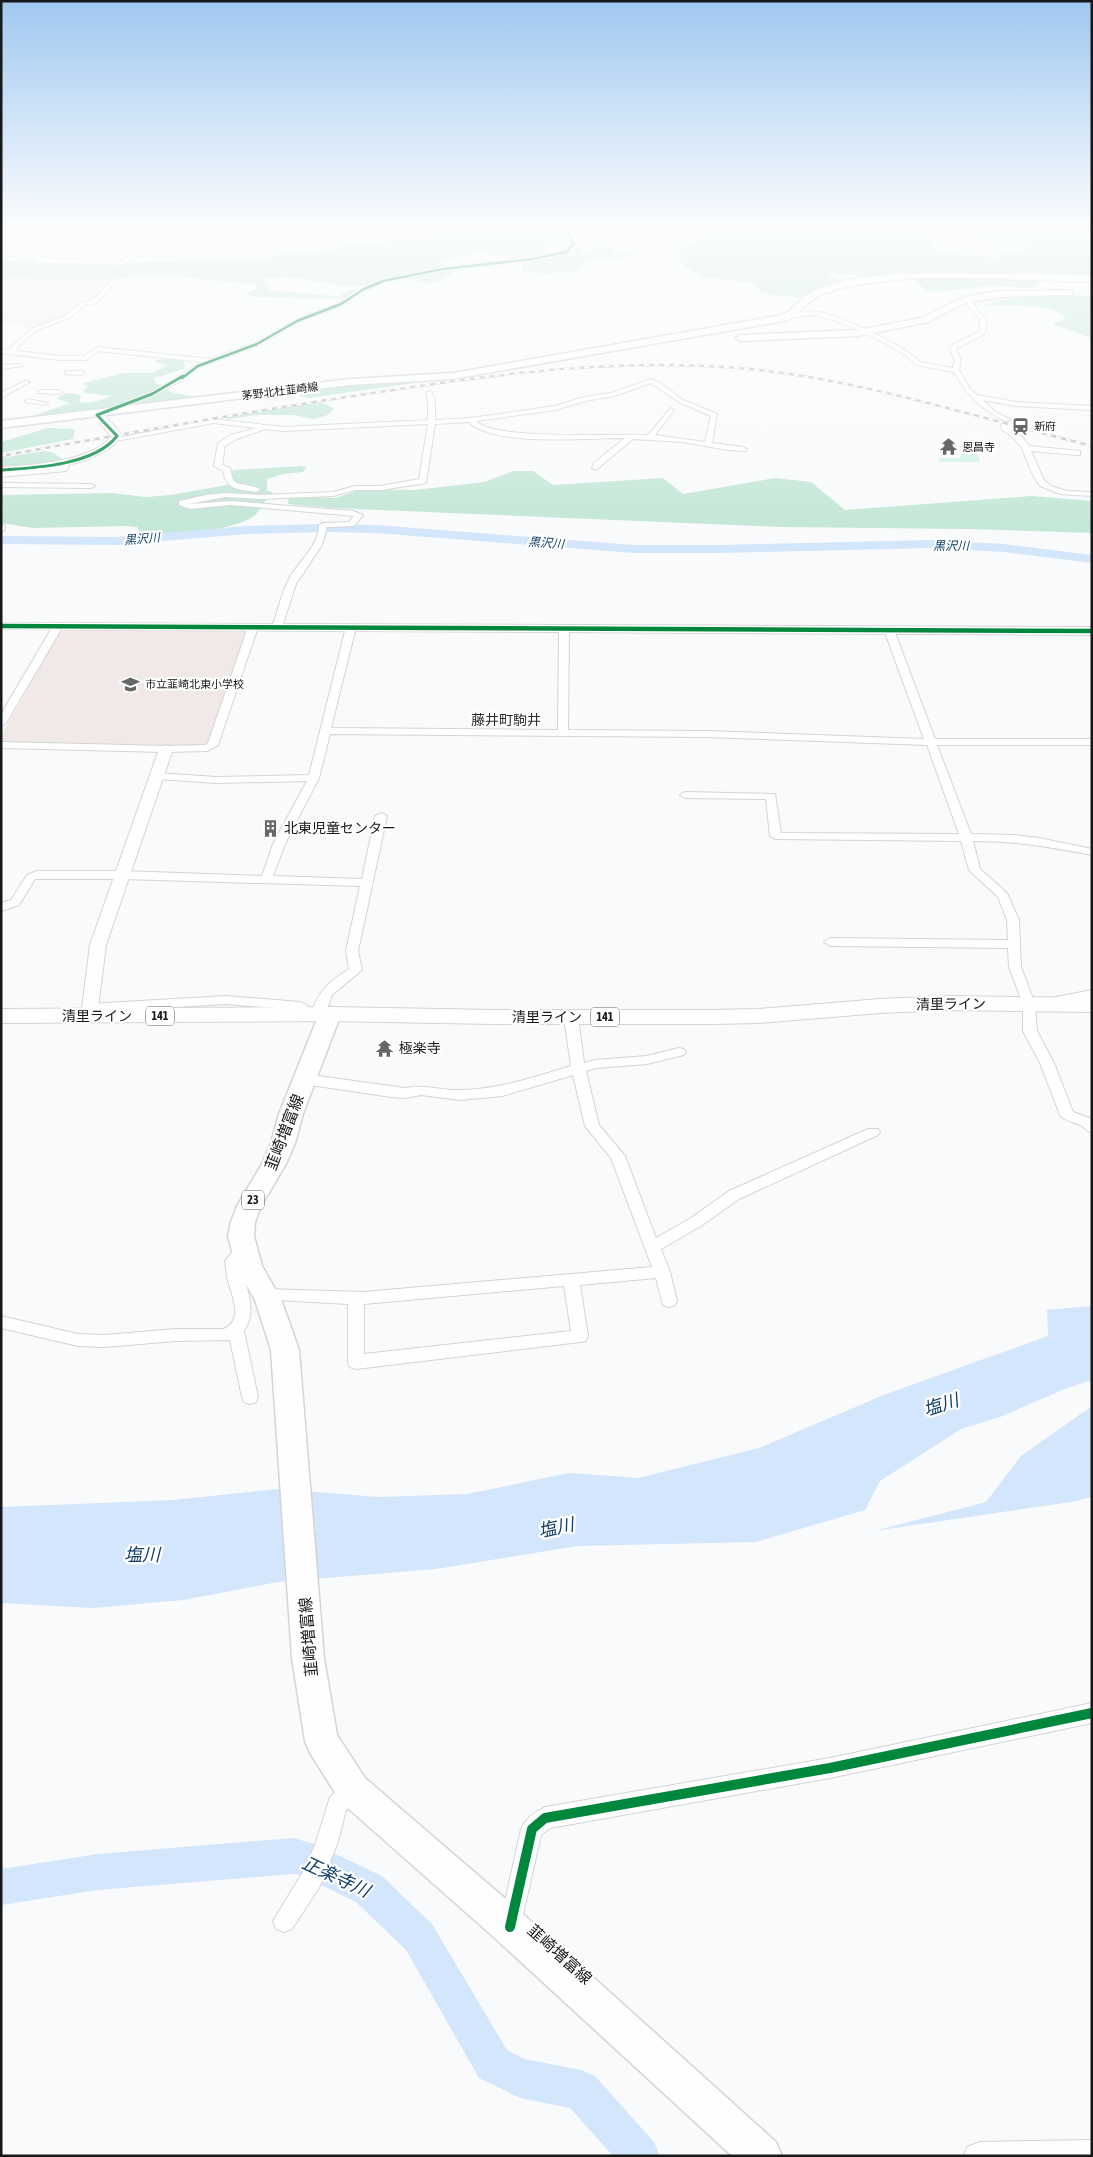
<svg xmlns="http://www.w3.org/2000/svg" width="1093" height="2157" font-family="'Asap Condensed','Noto Sans JP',sans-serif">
	<rect width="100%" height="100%" fill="#f9fafc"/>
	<path fill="#f7edf0" d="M18,277L46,280L111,281L92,301L82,303L65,317L36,329L1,323V280Z"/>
	<path fill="#f1e9e8" d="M71,629L249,630L211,742L206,746L7,743L2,740L1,736L60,632Z"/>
	<path fill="#d1f3e3" d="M963,445L977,449L980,462H939L940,458H959L964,450L959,447Z"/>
	<path fill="#c4e7d7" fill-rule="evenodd" d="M519,226H670C636,232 598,224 567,238L569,246L544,247L545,252C557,253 567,255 577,247L582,248L579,254L595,253L596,246H608L612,249V253H634C623,260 611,257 599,258C593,258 588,261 583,263L584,269L574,273L559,271L549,274L522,271V266C500,249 464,250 440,263L457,269C449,279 431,286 418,282C410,280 405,277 396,277C384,277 372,285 359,286C331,288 289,271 263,280L270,285L269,290L332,296H340L350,289L358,291L343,299L254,297L247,294L252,290H257L256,285L187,277H130L89,281L46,280L18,277L1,280V258L121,263L213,259L249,260L297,252L334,250L350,245L423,238L439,233Z
		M719,226H1090L1092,277L878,278L835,273H830L829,275L842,282L806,297L778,296L762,292L750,282L701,277L679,262L681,256L677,250C690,240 708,240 720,230ZM962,238L1028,244H1029L1024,251L1004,252L998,257L938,253L935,252L932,239Z
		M941,277L1036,279L1040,280L1033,288L991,286L933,292L926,290L913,279Z
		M1069,295L1092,296V338L1054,325L1055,323L1066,319C1054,300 1005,308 984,305L1008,299Z
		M165,359L182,360L185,364L184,369L154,378L156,384L165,385L170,392L195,397L193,399L142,405L123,403L99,412L38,418L33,416L70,403L57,399C62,392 73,392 81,396L79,402C91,404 100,400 112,396L84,393V391L88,386L81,384L123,373H153L168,365L155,362L156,360Z
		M411,381L415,383L309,398L303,397L297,393L300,391L360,383Z
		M318,402L326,404L334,409L328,415L314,419L293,415H256L228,419L225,416Z
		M48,428L75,429L73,439L1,453V442Z
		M43,451L52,452L64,460L1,476V458Z
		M300,466L307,467L303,472L284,474L267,479V491L273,492C264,500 261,512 251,518C227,532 178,533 151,536H142L137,527L126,526L33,528L1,523V495L112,493L146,497L170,495L232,484L235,482L229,476L233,470Z
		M513,471H533L553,485L663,478L683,494L775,478L811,482L845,510L1032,496L1092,501V533L969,529L782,527L331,508L288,504L289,497L336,498L362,489L415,490L484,482Z"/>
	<path fill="#d4e6fb" d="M1092,1306V1380L1067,1388L1000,1417L961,1429L880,1481L865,1510L756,1542L578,1546L436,1569L278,1582L183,1600L93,1608L1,1603V1507L173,1500L278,1489L379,1497L467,1494L569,1473L638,1478L759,1448L886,1394L1048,1336L1047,1310Z
		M1092,1406V1497L1071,1502L874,1531L986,1502L1021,1456Z"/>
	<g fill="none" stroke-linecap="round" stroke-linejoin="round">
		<path fill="#d4e6fb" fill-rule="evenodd" d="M325,524L376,525L634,545H719L932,540L1004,544L1092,555V563L1004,552L932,548L719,553H634L376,533L325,532L246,534L118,545L1,544V536L118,537L246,526Z
			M294,1838L317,1845L382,1876L432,1924L507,2050L524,2059L581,2070L595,2076L654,2142L660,2156H613L570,2108L520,2098L479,2078L406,1950L356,1902L301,1875L294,1874L98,1890L1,1905V1869L98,1854Z"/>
		<path stroke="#d7d8da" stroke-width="5.5" stroke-dasharray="5.5 3" stroke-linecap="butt" d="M572,230L603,226"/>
		<defs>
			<path id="minor" d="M41,226H70L39,230L41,244L91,241L86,226H91L100,252L162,253L201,250L204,252L175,256H139L121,265L36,262L33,260L35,254L16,261L1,260V256L15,257L36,248L1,251V247L36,245L34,230L1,233V229ZM92,244L96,255L131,256L120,261L39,258L41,248Z
				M572,228L575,230L571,233L577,244L566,253L532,261L443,271L385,282L366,290L343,305L299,322L259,345L200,367L179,382L154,395L101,415L98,413L99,412L150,393L202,362L99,351L86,360H59L1,353V349L10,350L15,343L33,328L65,316L81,303L92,301L114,278L116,281L96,303L85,305L69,318L37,330L19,345L16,351L59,356H84L98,347L210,359L255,343L295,320L339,303L362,288L381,280L443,267L532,257L563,251L571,244L565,232Z
				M972,297L977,298L973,302L974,305C981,318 992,316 984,334L956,349L961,360L959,370L970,389L977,395L1016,402L1092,406V410L1016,406L983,400L995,412L1011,420L1005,421C982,410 966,394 954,372L916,365C903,348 841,321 819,316C810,313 797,318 788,319L785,317C792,313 811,310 819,312C839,315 909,348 920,362L953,368L955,360L950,349L954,344L979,332C984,316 974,317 968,305L967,302Z
				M1,365L20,364L23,366L1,369Z
				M67,371H82L85,373L82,375L65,374V372Z
				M651,379L662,384L683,400L717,414L712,443L743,447L747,449L746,451L728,450L683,442L633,439L596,470L592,468L594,463L625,438C590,438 493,447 469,422L435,424L426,483L381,490H355L333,496L260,499L225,497L189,504L231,501L353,511L363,515L354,526L327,527L322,545L296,584L282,627L277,630L272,627C278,611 281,594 289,579C299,560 318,548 319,525L323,523L349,522L354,516L231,505L190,509L179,505V501L206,495L225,493L260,495L333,492L355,486H381L419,479L428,424L283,431L265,429L237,439L225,446L222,465L230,468L233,480L237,483L259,488L260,490L256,492C239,489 227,491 223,471L214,466L218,443L231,435L257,428L214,423L116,441L112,439L214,419L283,427L428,420V401L426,393L429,391L432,393L435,401V420L471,418L555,406L584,397L611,393ZM651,383L679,402L711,416L705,442L655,435L674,410L671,408L648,435C616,433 495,441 476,421L556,410L585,401L614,396Z
				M25,381L30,382L1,398V393Z
				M41,390H59L62,392L59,394L39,393L38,392Z
				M28,399L48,403L45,405L26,402L25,401Z
				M1001,423H1007L1023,438L1029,446L1080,451V455H1077L1031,451L1044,480L1051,486L1067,491L1092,492V496L1060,494L1040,486C1024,466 1029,444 1002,430Z
				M59,461H65L69,466L66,471L1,477V473L61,467Z
				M1,483L91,484L95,486L91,488L1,487Z
				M1,524L5,526V530L1,532Z
				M58,623L63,626L6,723L1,726V714L53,626Z
				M253,624L258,627L218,745L207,751L166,752L1,748V742L166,746L205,745L208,743L248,627Z
				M351,624L356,627L331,728L558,730L559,628L564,625L569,628L568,730L707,731L924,739L884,630L889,627L894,630L935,739H1092V745H937L971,834L1013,835L1039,838L1092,849V855C1050,847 1016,841 973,841L980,869L1007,893L1019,920L1021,967L1035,1004L1037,1031L1054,1063L1073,1112L1092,1119V1133C1086,1131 1086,1129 1082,1126C1075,1122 1065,1122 1060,1115L1040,1063L1023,1031V1004L1009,967L1008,948L830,946L824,942L830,938L1008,940L1007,920L998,897L969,870L961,841L776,839L770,836L766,799L685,798L680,795L685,792L775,794L781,833L959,834L927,745L707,737L330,734L319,778L285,844L273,876L362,879L375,816L381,813L387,816L358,951L362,970L332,995L325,1015L318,1019L311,1015C317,992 330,981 349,969L346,951L360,886L123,879H35L19,905L1,911V903L11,900L27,875L37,871H123L262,876L273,844L307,781L216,783L157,779L152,776L157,773L216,777L309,775L346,627Z
				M1092,990V998L1056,1005L1050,1001L1051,998Z
				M226,996L301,1002L308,1006L301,1010L226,1004L89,1012L82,1008L89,1004Z
				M571,1013L578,1017L584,1063L595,1060L647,1056L679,1048L684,1049L686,1052L684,1055L647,1064L596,1068L586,1071L599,1125L625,1156L656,1238L691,1218L729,1191L868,1129H878L880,1132L878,1135L739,1199L701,1226L661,1249L670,1272L677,1301L675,1305L669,1307L663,1305L656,1278L580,1285L588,1336L586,1341L580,1342L356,1369L350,1367L348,1362V1304L259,1299L257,1295L259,1291L265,1289L363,1292L652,1267L611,1158L585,1126L573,1075L502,1096L461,1100L421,1095L405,1098L391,1097L304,1084L299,1082L297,1079L299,1076L304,1074L405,1088C427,1084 441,1091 462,1090C500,1089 535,1077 571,1066L564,1017ZM564,1286L571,1331L364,1354V1304Z
				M243,1243L248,1245L251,1249L241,1262C244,1286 259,1309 244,1331L258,1397L256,1402L250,1404L244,1402L242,1397L230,1340L175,1341L105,1347L78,1346L1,1328V1316L78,1334L105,1335L175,1329H224C245,1318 231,1295 227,1277C226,1272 226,1266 225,1261L238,1245Z
				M1092,1703V1723L830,1778L550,1828L541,1835L519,1932L511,1935L503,1932L500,1924L521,1829C526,1818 534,1812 545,1807L830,1758Z
				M353,1780L360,1783L363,1790L360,1797L346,1810L338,1842L320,1886L292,1929L284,1932L276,1929L273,1921L304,1870L316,1842L330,1797L346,1783Z
				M1092,2140V2156H964L967,2147L980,2142Z"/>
			<path id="tertiary" d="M117,433L122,436C99,467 37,471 1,473V467C32,465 68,463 96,449C104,445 110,436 117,433Z
				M1,623L1092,627V635L1,629Z
				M166,745L173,749L106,945L97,1016L95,1020L89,1021L83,1020L81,1016L90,945L159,749Z"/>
			<path id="primary" d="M929,273L1092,275V281C1008,282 921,269 838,289C829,291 818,295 811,301C801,308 797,318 784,321L453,379L350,385L1,428V421L350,379L453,373L782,315C794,310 800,298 812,292C847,275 891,274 929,273Z
				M1069,290L1072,291V295L1003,297L974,301L965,303L928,322L858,336L741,341L736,338L741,335L858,330L922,318L959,299L974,295L1003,291Z
				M330,1007L338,1009L341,1014L303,1114L295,1143L286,1164L261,1206L255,1222L254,1236L262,1266L281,1299L299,1350L324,1658L337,1735L365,1778L523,1914L776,2142L782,2156H732L497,1940L341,1802L310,1753L305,1741L292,1658L271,1350L255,1300L236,1267L228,1236L231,1222L237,1206L262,1164L271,1143L279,1114L319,1014L322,1009Z"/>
			<path id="trunk" d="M949,996L1092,998V1012L949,1010L880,1013L759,1023L713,1024H494L330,1021L1,1023V1009L330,1007L494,1010H713L759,1009L880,999Z"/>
		</defs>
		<use href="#minor" stroke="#d3d4d5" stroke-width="2"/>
		<use href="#tertiary" stroke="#d3d4d5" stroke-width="2"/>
		<use href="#primary" stroke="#d3d4d5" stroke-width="3"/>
		<use href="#trunk" stroke="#d3d4d5" stroke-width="2"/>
		<use href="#minor" fill="#fefeff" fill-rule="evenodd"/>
		<use href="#tertiary" fill="#fefeff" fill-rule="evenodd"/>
		<use href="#primary" fill="#fefeff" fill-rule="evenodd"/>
		<use href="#trunk" fill="#fefeff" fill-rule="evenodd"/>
		<defs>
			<path id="rail" d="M1,456C127,433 253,411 379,392C502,373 626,357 750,369C867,381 979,418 1092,446"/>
		</defs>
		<use href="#rail" stroke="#c1c1c2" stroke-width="2.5"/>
		<use href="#rail" stroke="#fff" stroke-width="2" stroke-dasharray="5" stroke-linecap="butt"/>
		<defs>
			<path id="tertiary-bridge" d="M103,420L117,436"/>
		</defs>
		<use href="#tertiary-bridge" stroke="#d3d4d5" stroke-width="11" stroke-linecap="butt"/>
		<use href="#tertiary-bridge" stroke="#fefeff" stroke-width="9"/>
		<defs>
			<path id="cycleway-far3" d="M182,378L198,366L257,344L297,321L341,304L364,289L383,281L443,269L532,259L566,252L574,244L568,233L569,231L603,226"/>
			<path id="cycleway-far2" d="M1,470C35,468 95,465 117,436L97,415L152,394L183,376"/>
			<path id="cycleway-far1" d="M1,626L1092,631"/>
			<path id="cycleway" d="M510,1927L532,1829L545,1818L830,1768L1092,1713"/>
		</defs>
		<use href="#cycleway-far3" stroke="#fff" stroke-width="4"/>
		<use href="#cycleway-far2" stroke="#fff" stroke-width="5"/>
		<use href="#cycleway-far1" stroke="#fff" stroke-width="7"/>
		<use href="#cycleway" stroke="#fff" stroke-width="13"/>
		<use href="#cycleway-far3" stroke="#00873e" stroke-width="2.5"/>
		<use href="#cycleway-far2" stroke="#00873e" stroke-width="3"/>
		<use href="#cycleway-far1" stroke="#00873e" stroke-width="4.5"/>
		<use href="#cycleway" stroke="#00873e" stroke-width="10"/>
	</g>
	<linearGradient id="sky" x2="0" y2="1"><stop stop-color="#a0c8f0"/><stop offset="0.43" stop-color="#fcfdfe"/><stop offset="1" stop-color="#fcfdfe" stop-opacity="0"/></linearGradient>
	<rect width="1093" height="528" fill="url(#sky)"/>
	<defs>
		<symbol id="station-bare" viewBox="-9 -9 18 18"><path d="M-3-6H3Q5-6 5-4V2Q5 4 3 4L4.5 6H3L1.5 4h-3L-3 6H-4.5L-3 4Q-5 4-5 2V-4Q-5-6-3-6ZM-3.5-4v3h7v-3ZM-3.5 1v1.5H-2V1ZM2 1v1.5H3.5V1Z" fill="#666768" stroke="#fff" stroke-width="2.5" paint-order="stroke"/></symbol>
		<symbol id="temple-bare" viewBox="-9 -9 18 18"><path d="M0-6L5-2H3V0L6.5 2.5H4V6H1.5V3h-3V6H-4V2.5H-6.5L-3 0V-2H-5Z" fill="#666768" stroke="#fff" stroke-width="2.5" paint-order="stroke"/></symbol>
		<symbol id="school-bare" viewBox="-9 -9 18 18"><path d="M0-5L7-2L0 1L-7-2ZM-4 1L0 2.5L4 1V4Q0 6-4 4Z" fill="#666768" stroke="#fff" stroke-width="2.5" paint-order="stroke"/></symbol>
		<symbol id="building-bare" viewBox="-9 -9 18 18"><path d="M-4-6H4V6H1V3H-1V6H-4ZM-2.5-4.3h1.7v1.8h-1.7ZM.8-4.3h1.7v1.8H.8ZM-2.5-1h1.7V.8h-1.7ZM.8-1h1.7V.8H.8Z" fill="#666768" stroke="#fff" stroke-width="2.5" paint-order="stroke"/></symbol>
	</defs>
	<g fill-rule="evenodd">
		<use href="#station-bare" x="1008" y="414" width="25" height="25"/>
		<use href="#temple-bare" x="936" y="434" width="25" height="25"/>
		<use href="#school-bare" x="118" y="672" width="25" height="25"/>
		<use href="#building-bare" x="258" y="816" width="25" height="25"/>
		<use href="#temple-bare" x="372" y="1036" width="25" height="25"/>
	</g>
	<g text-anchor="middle" stroke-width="4.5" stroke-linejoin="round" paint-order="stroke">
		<g font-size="11" fill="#171819" stroke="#fff">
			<text transform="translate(280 391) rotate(-7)" y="4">茅野北杜韮崎線</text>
		</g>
		<g font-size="11" fill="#171819" stroke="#fff" text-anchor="start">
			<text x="1034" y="430">新府</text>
			<text x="962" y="451">恩昌寺</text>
			<text x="145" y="688">市立韮崎北東小学校</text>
		</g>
		<g font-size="12" font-style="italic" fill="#12416b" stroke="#fff">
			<text transform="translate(142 539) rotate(-5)" y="4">黒沢川</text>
			<text transform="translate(546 543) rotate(4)" y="4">黒沢川</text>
			<text x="951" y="550">黒沢川</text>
		</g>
		<g fill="#fff" stroke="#5d5d5e" stroke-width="1">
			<rect x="146" y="1006.5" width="28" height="19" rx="4"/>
			<rect x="591" y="1007.5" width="28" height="19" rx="4"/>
			<rect x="242" y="1190.5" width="22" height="19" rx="4"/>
		</g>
		<g font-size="12" font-weight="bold" fill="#171819">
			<text x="160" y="1020">141</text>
			<text x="605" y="1021">141</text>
			<text x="253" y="1204">23</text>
		</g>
		<g font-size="14" fill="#2b2c2e" stroke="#fff">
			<text x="506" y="725">藤井町駒井</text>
		</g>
		<g font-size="14" fill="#171819" stroke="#fff" text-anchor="start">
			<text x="284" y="833">北東児童センター</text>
			<text x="399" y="1053">極楽寺</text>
		</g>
		<g font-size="14" fill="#171819" stroke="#fff">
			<text transform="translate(951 1004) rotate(-1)" y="5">清里ライン</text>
			<text x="97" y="1021">清里ライン</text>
			<text x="547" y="1022">清里ライン</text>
		</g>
		<g font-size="16" fill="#171819" stroke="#fff">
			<text transform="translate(284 1132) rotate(-69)" y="6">韮崎増富線</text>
			<text transform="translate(308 1637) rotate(-95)" y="6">韮崎増富線</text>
			<text transform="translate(560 1954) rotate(42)" y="6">韮崎増富線</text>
		</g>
		<g font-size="18" font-style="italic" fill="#12416b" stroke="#fff">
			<text transform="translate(941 1405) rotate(-18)" y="6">塩川</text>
			<text transform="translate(556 1528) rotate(-12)" y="6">塩川</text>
			<text x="142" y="1561">塩川</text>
			<text transform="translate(336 1877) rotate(25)" y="6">正楽寺川</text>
		</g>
	</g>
	<rect width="1093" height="2157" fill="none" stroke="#171819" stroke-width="5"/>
</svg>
